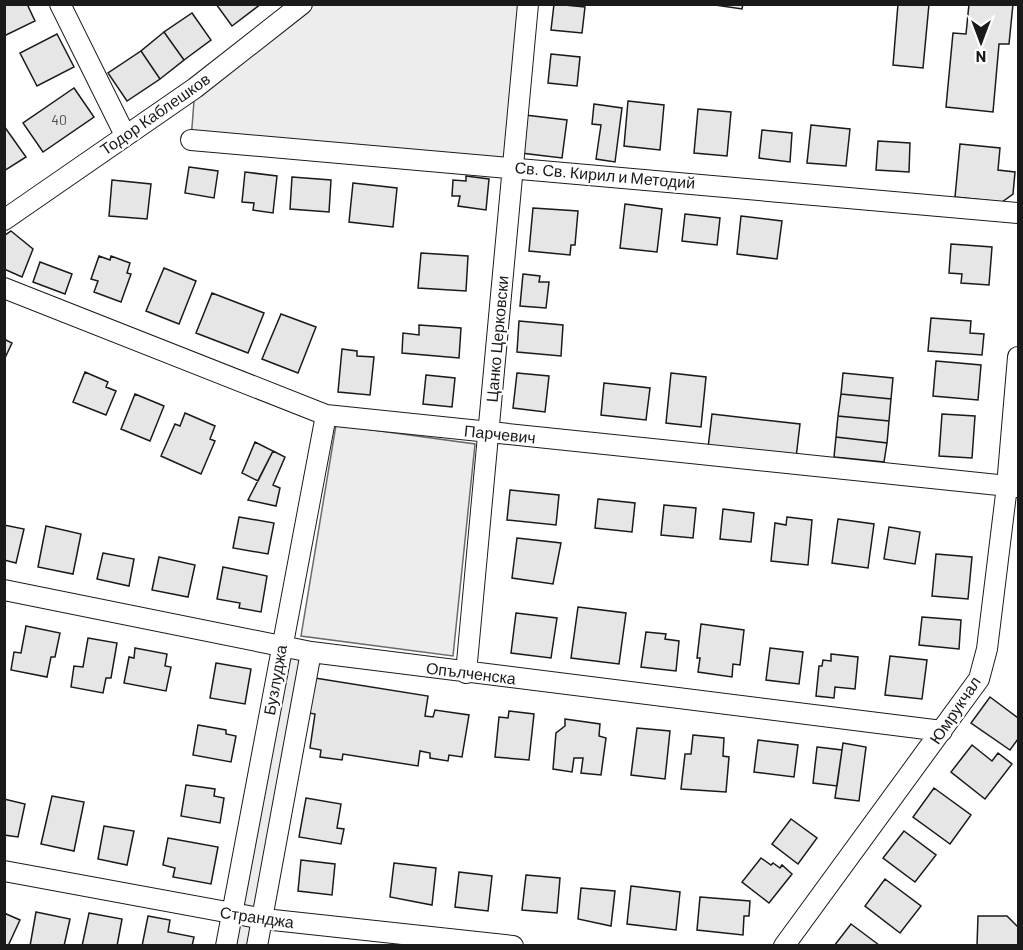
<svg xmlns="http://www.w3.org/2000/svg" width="1023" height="950" font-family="Barlow,sans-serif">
	<rect width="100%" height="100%" fill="#fff"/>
	<path fill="#ededed" stroke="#6a6a6a" stroke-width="1.5" d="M302,5H528L513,167L191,140L195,88Z
		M336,425L475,444L453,656L301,636Z
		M281,645L311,652L257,945L226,946Z"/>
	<path fill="#e6e6e6" stroke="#1a1a1a" stroke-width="1.5" d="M4,4H27L35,21L4,36Z
		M216,4H261L232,26Z
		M554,4L585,7L582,33L551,30Z
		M708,4H743L742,9Z
		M898,4H929L923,68L893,65Z
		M969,4H1013L1009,44H999L993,112L946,107L953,33L966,34Z
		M192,13L211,40L184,60L164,32Z
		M164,32L184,60L160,79L141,51Z
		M57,34L74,67L37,86L20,53Z
		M141,51L160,79L127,101L108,73Z
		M551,54L580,57L577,86L548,83Z
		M74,88L94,117L43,152L23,123Z
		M628,101L664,105L660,150L624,146Z
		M594,104L622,108L615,162L596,159L601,125L592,124Z
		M698,109L731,112L727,156L694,153Z
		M525,115L567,120L562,158L521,153Z
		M811,125L850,129L846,166L807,163Z
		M4,126L26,157L4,171Z
		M762,130L792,133L790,162L759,158Z
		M878,141L910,143L909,172L876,170Z
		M960,144L1000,148L998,170L1015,172L1013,194L1002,202L955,197Z
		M189,167L218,171L214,198L185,193Z
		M245,172L277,176L273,213L253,210L254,203L242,202Z
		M466,176L489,179L486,210L458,206L460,196H452L453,180L466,181Z
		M292,177L331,180L329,212L290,209Z
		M112,180L151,184L147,219L109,216Z
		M353,183L397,188L393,227L349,222Z
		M625,204L662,209L657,252L620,248Z
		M533,208L578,211L575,245H571L570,255L529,251Z
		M685,214L720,218L717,245L682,241Z
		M741,216L782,221L777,259L737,254Z
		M11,231L33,249L22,277L4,269V236Z
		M951,244L992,247L989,285L961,283L962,274L949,273Z
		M421,253L468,256L466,291L418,288Z
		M99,256L110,260L111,256L130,263L127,273L131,274L121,302L94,292L98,281L91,279Z
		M40,262L72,274L65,294L33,282Z
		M164,268L196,281L179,324L146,311Z
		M523,274L540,276L539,282H549L546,308L520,306Z
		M212,293L264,313L248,353L196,333Z
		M281,314L316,327L298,373L262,359Z
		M931,318L971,321L970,333L984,334L982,355L928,351Z
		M519,321L563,325L561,356L517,352Z
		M419,325L461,328L459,358L402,353L403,333L419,335Z
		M4,339L12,343L4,360Z
		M342,349L357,351V356L374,357L370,395L338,392Z
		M936,361L981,365L978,400L933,396Z
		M85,372L108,382L106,387L116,391L106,415L73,402Z
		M517,373L549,376L545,412L513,408Z
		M671,373L706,377L701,427L666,423Z
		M843,373L893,378L891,399L841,394Z
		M426,375L455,378L452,407L423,404Z
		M604,383L650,388L646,420L601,415Z
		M135,394L164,406L150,441L121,429Z
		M841,394L891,399L889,421L838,416Z
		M185,413L215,426L210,439L215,441L201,474L161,456L175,424L180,426Z
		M712,414L800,424L796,458L708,448Z
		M942,414L975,416L972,458L939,456Z
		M838,416L889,421L887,443L836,437Z
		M836,437L887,443L884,462L834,457Z
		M255,442L273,451L258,481L242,473Z
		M273,451L285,457L273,485L280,488L276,506L248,500Z
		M510,490L559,495L556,525L507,520Z
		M598,499L635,503L632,532L595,528Z
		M664,505L696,508L693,538L661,535Z
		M723,509L754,513L751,542L720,539Z
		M239,517L274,523L268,554L233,548Z
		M787,517L812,520L808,565L771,561L775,523L786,525Z
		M838,519L874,524L868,568L832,563Z
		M4,525L24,529L16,563L4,560Z
		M46,526L81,534L73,574L38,567Z
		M889,527L920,532L915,564L884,559Z
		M517,538L561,543L553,584L512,578Z
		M103,553L134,559L129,586L97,579Z
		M936,554L972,557L968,599L932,596Z
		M159,557L195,565L188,597L152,590Z
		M223,567L267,576L261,612L239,608L240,603L217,599Z
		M578,607L626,613L619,664L571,658Z
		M516,613L557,618L551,658L511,653Z
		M922,617L961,620L959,649L919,645Z
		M701,624L744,630L740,665L733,664L732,677L698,672L700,658H697Z
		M26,626L60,633L55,657H51L47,677L11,670L14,652L21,653Z
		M646,632L666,634L665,639L679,641L676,671L641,667Z
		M88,638L117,643L111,678H106L103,693L71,687L74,666L83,667Z
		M135,648L167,654L165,666L171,667L166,691L124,683L129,657L134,658Z
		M770,648L803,652L799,684L766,680Z
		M831,654L858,657L855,689L835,687L834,698L816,696L819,666H822L823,660L831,661Z
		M890,656L927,660L922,699L885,695Z
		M216,663L251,669L245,704L210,698Z
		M315,678L428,696L425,716L433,717L435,710L469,715L462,757L449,755L448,761L430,758V753L420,751L418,766L343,754L342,760L320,757L321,750L310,748L315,714L309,713Z
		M990,697L1018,718V739L1010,750L971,723Z
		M509,711L534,714L529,760L495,757L499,717L508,718Z
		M565,719L600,724L599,736L606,738L601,775L581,773L583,758H574L572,772L553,769L556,733L565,726Z
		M198,725L226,730V734L236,736L231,762L193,755Z
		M637,728L670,731L665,779L631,775Z
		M693,735L724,738L723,756L729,757L726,792L681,789L685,754H691Z
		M758,740L798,745L794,777L754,772Z
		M843,743L866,747L859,801L835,798Z
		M972,745L992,761L998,753L1012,764L985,799L951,772Z
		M817,747L842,750L837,786L813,783Z
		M186,785L215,789L214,796L224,798L220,823L181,816Z
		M934,788L971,815L950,844L913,817Z
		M52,796L84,802L74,851L41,844Z
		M306,798L341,804L337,828L344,829L341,844L299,837Z
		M4,799L25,804L18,837L4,835Z
		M791,819L817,838L798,864L772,844Z
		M104,826L134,831L127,865L98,859Z
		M904,831L936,855L915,882L883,858Z
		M168,838L218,847L211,884L173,877L175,868L163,865Z
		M761,858L771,865L773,863L780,868L782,865L792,874L769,903L742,882Z
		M301,860L335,864L332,895L298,891Z
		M394,863L436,868L432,905L390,897Z
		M459,872L492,876L488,911L455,907Z
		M526,875L560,878L557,913L522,910Z
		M885,879L921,906L900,933L865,906Z
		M631,886L680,892L676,930L627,924Z
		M581,888L615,891L611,926L578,919Z
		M700,897L750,901L749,916H744L743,935L697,930Z
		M36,912L70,919L64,946H30Z
		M4,913L20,920L8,946H4Z
		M89,913L122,919L117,946H82Z
		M148,916L170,920L168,932L194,937L192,946H142Z
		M978,916H1007L1018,927V946H977Z
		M851,924L879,945L878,946H834Z"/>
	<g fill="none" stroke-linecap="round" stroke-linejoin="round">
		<defs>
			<path id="minor" d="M60,4L125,135
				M191,140L1018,213
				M4,220L195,88L302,4
				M4,288L326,415L1018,487
				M4,590L311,652L942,731
				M466,673L528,4
				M4,871L264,919L513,946
				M226,946L326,415
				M257,946L311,652
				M784,946L979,679L987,649L1007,486L1018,357"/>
		</defs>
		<use href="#minor" stroke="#1a1a1a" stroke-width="22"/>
		<use href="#minor" stroke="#fff" stroke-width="20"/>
	</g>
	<g text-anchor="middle" stroke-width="4.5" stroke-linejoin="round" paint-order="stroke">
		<g font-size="14" fill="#4d4d4d">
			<text x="59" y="125">40</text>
		</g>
		<g font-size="16" fill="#1a1a1a" stroke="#fff">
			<text transform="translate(155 114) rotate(-35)" y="6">Тодор Каблешков</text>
			<text transform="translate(605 175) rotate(5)" y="6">Св. Св. Кирил и Методий</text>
			<text transform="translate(497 339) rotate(-85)" y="6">Цанко Церковски</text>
			<text transform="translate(500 434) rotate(6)" y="6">Парчевич</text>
			<text transform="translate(471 673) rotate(7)" y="6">Опълченска</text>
			<text transform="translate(275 680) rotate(-80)" y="6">Бузлуджа</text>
			<text transform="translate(955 710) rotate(-56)" y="6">Юмрукчал</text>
			<text transform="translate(257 917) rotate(8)" y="6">Странджа</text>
		</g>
	</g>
	<rect width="1023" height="950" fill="none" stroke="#1a1a1a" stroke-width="12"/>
	<g transform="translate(981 42) rotate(180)" stroke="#ffffff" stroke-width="4.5" paint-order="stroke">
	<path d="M0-4.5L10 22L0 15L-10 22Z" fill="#1a1a1a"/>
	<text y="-9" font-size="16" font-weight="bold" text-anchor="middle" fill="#1a1a1a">N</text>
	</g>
</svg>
